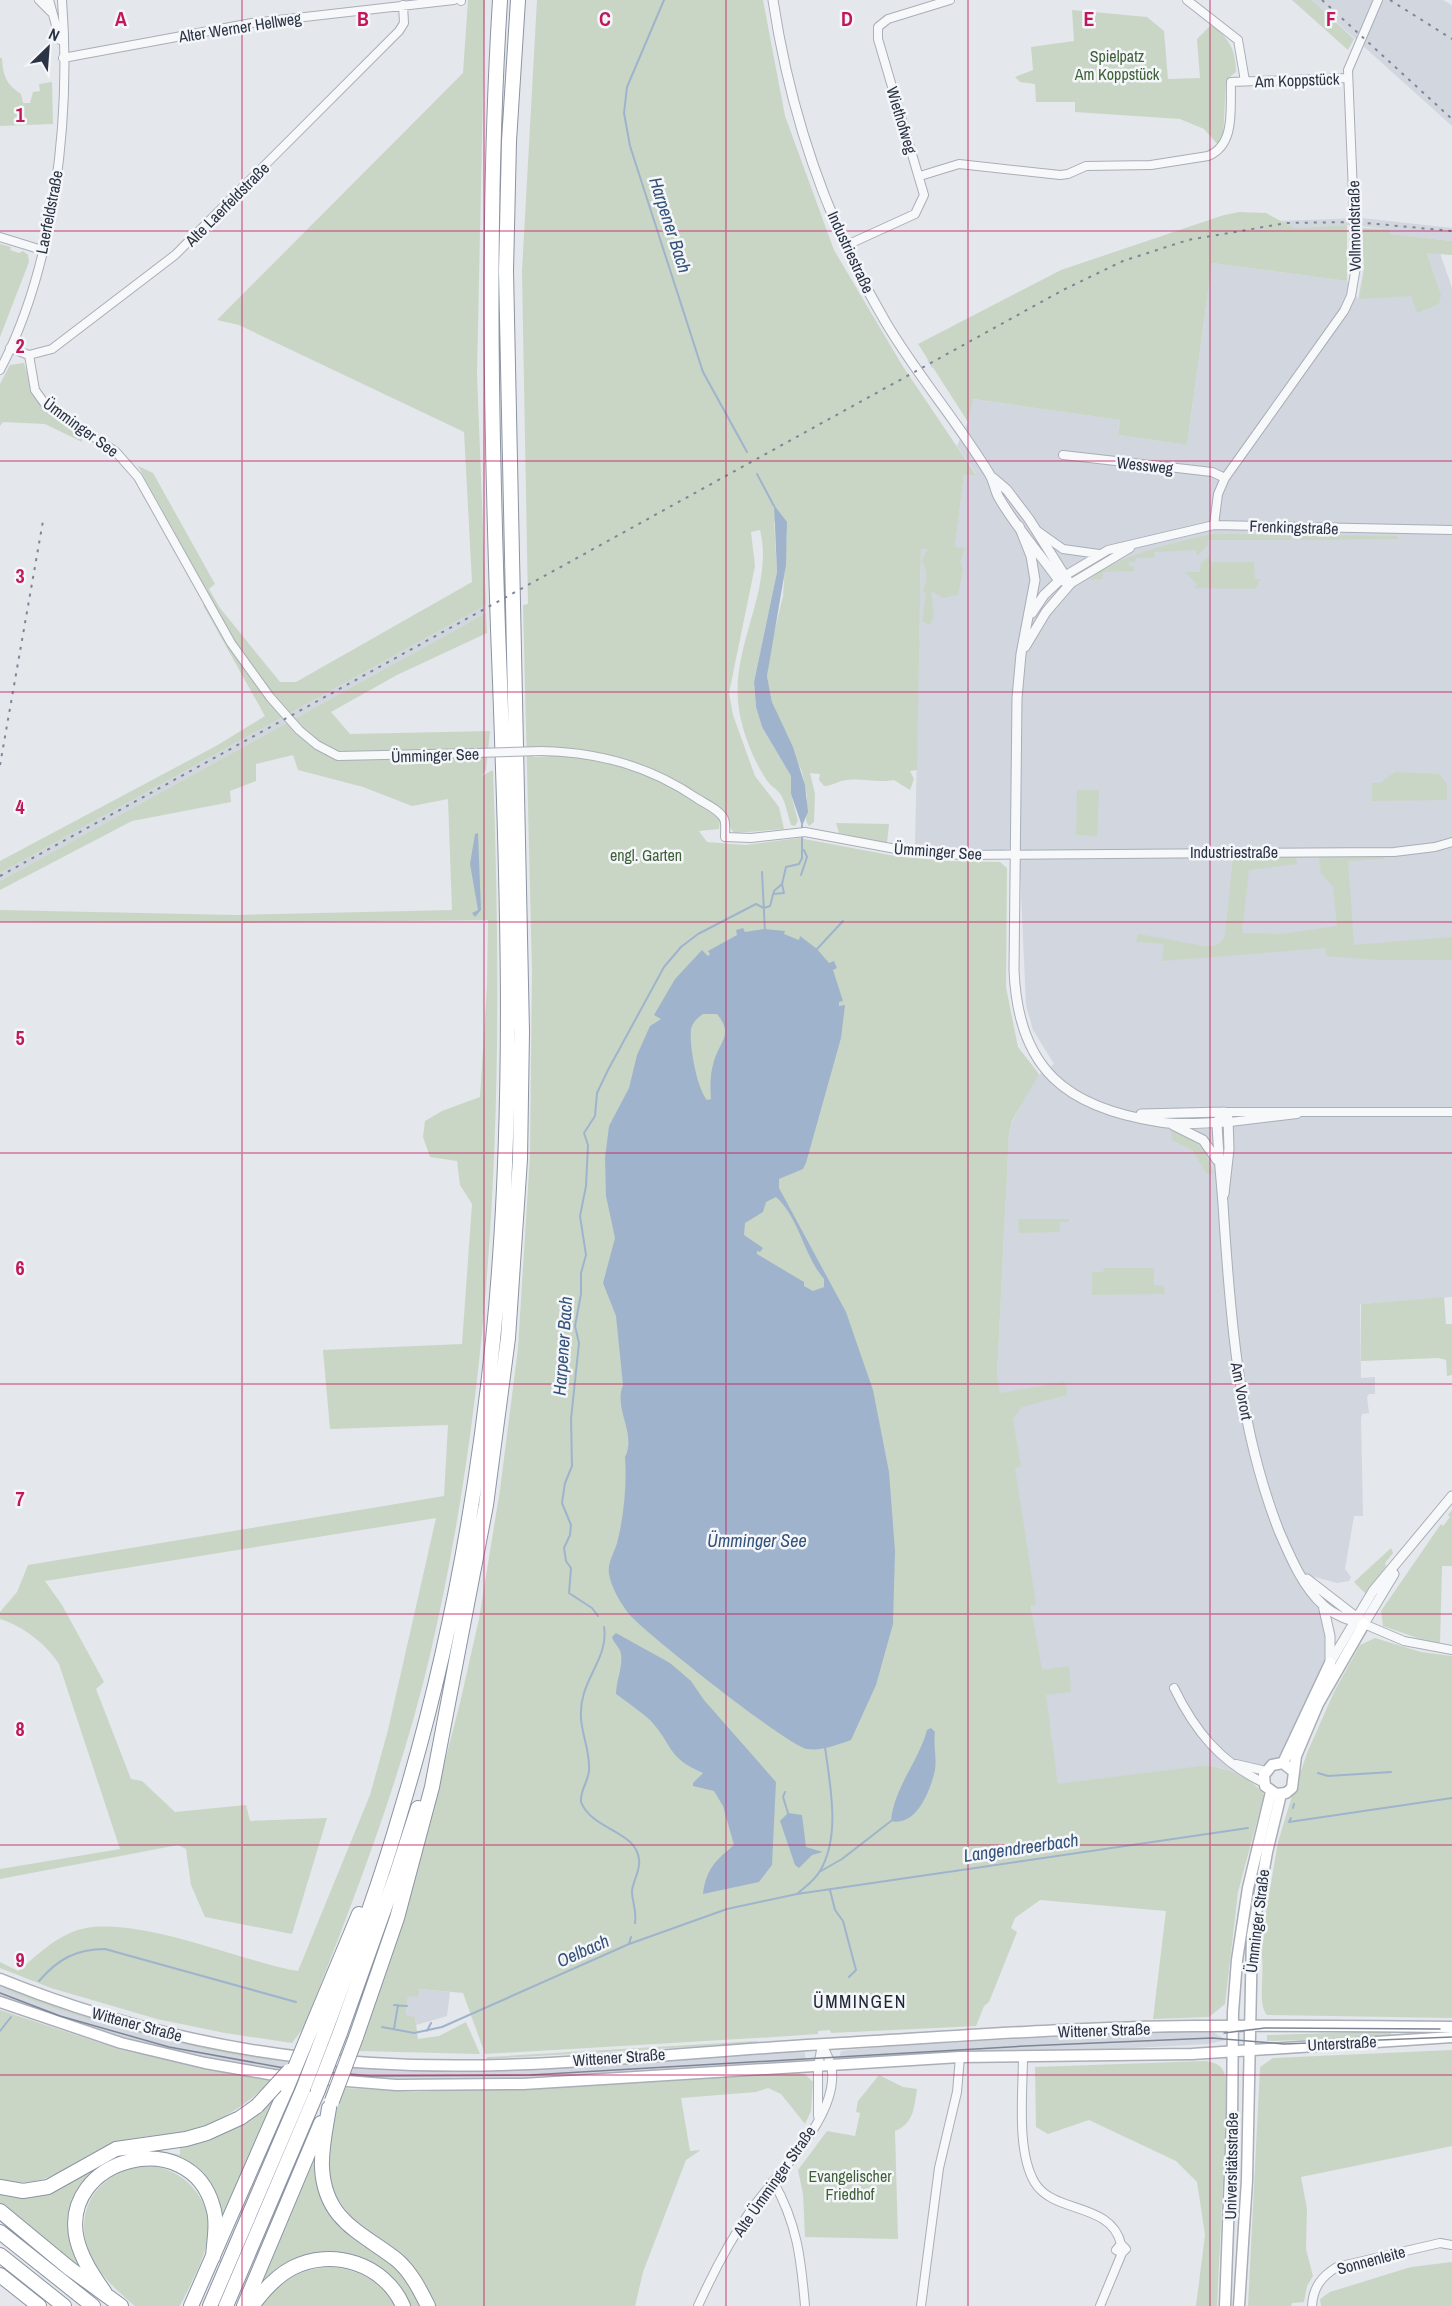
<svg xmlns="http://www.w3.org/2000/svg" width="1452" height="2306" font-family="'Archivo Narrow',sans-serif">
	<rect width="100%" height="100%" fill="#e4e7ec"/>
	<path fill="#d2d6de" d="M1312,0H1443L1452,5V126Z
		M1362,218L1452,228V241L1389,234V229L1347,225L1294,228L932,368L927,360L988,327L1275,221Z
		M1427,253H1440L1452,288V1297L1360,1304L1361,1378L1375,1377V1394H1369L1367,1397L1369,1413L1362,1414L1361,1419L1363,1516H1354L1345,1569L1351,1577L1349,1581L1337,1583L1315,1577L1313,1580L1315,1601L1326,1631L1325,1661L1283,1757L1262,1767L1257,1785L1222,1768L1207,1765L1058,1785L997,1376L1009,1134L1012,1122L1036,1077L1054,1064L1033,1030L1026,1005L1019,847L1002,850L931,849L915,846L921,547L954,553L964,475L976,474L957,446L968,422L972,399L1120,420L1118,435L1187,445L1212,263L1347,281L1358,299L1364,268L1439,289Z
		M486,605V613L0,881V873Z
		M0,1985L44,2002L140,2032L227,2051L319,2064L393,2069L804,2050L806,2060L500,2080L348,2078L279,2071L188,2055L96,2031L0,1997Z
		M419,1989L450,1992L447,2016L416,2025L415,2017L406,2016L408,1995Z
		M1210,2030L1226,2040L1208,2044L1094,2050L839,2059L841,2051L910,2044Z"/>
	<path fill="#c9d6c5" d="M468,0H485L477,374L486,605L0,873V861L216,746L265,716L203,605L215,606L138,466L153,473L215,584L209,589L220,608L280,682H296L472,582L464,432L239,325L217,320L463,73Z
		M537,0H763L785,116L834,250L902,365L976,475H964L955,547L965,548L960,562L963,569L958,595L943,598L931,591L934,616L930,625L922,621L926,594L923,591C927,580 928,571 922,561L926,552L930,550L921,548L917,770L910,771L914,779L910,790L894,780C875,783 864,778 847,780C838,781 832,786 824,786L819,780L820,774L810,773L815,794L814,822L809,826L806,821L807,796L802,772L772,702L767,676L770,649L783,596L787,533L774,521L777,572L754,682L756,707L762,727L791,776V794L798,821L795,826L791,825C788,816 786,804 781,795C778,790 772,787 768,782C753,761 740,727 738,701C733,643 774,587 760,530L751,532L755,566L729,693L733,715L755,776L779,807L784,829L735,833C729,829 730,824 726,818C722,813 715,807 709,802C659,762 595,746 532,747L533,757L572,755L639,771L671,784L720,819L719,829L699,831L707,842L745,845L799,838L895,856L946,861L1000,862L1007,868L1006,987L1018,1047L1039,1074L1012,1121L1009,1134L997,1376L1000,1393L1064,1382L1067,1387V1395L1022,1407L1013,1419L1021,1467L1015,1468L1036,1604L1031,1606L1042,1670L1069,1666L1071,1692L1046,1695L1058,1784L1207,1765C1227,1769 1253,1778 1264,1795L1238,1892L1225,2004L1209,2017L1153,2019L1166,1911L1040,1900L1015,1918L1011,1928L1017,1932L989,2002L984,2006L976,2026L831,2033L830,2030L818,2031V2034L790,2036L485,2054L463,1993L419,1989L418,1997L408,1996L406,2015L415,2017L418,2039L439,2036L466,2022L480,2054L358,2051L416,1874L460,1703L479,1619L500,1490L518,1348L530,1155L532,970L523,605L528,604L522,271Z
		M1292,0H1312L1354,39L1348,50Z
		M1072,10L1147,17L1164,31L1168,79L1200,78L1197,39L1211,25C1229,37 1236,51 1236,72L1226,80L1223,140L1219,146L1204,129L1180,119L1075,112V102H1036L1035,84L1020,82L1015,77L1033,70L1031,47L1074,41Z
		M0,58H2C3,76 6,84 21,94L23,103H30L33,92L40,91L39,84L52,82L53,124L0,126Z
		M1239,212L1266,213L1294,228L1347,225V281L1212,263L1187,445L1118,435L1120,420L973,399L968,422L918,344L1061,270L1224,215Z
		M1362,228L1389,229L1390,234L1452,241V255L1427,253L1441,295L1439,304L1417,313L1411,296L1359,299L1364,270Z
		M0,244L11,247L10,250L19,253L23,251L28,255L29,262L0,337Z
		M24,363L32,390L82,432V442L45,424L3,422L0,426V384L10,365Z
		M1215,534L1291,535V540H1208L1207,546L1197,556L1196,550L1155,552L1154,558H1136L1135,562H1129V566H1134V571L1103,572L1102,579L1090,580C1107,559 1187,538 1215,534Z
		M1300,535L1397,536L1398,539L1300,540Z
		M1210,556L1211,562H1254L1255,579H1261L1255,589L1194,588L1197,584L1185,572H1200L1201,563Z
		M486,613L487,633L397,675L331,712L350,734L490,731L486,770L482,776L493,770C504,1068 498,1363 430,1655C400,1783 352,1904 304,2027L292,2043L225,2033L157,2019L51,1988L0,1968V1962L18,1971C34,1958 51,1941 70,1933C123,1908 240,1962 298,1971L370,1795L388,1730L436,1518L45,1581L62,1605L104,1682L96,1689L131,1779L142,1781L175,1812L246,1805L250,1821L327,1818L292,1934L205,1917L191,1885L186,1849L178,1845L0,1879V1869L120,1849L59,1664C46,1644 23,1626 0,1619V1612L17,1592L28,1565L444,1496L448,1425L330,1429L323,1350L462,1344L472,1204L460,1185L457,1161L430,1157L423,1137L425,1121L442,1111L480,1097L487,986L488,920L239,923L0,922V910L237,915L452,910L448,799L412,806L363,787L298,770L293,755L256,764V781L230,791L231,802L132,821L0,890V881Z
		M1395,772L1439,774L1447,784V800L1372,801V783H1380Z
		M1077,790H1099L1097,836L1076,835Z
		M836,823L889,824L887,843L839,833Z
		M1323,856H1386L1383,859L1348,861L1354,945L1452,937V960H1379L1326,956V948L1162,961L1164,944L1136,942L1138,934L1204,946C1215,947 1221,945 1225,935L1233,859L1296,857L1297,864L1249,870L1242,933L1281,934L1337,926L1333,887L1321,873L1319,859Z
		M1171,1131C1195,1136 1208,1151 1213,1174L1206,1173L1192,1150L1172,1140Z
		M1018,1219H1069V1222H1060V1232L1019,1233Z
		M1104,1268H1154V1285L1164,1286L1165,1294L1092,1295V1272H1103Z
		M1444,1297L1446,1324H1452V1375L1447,1376L1446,1360L1439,1358L1361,1361V1304Z
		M1452,1510V1566H1442L1440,1643L1423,1640L1383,1626L1381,1611L1441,1524L1443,1526L1450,1517L1448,1515Z
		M1391,1548L1393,1553L1385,1563L1386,1566L1366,1594L1354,1582Z
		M1375,1638L1421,1652L1452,1656V2018L1267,2015C1256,2004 1267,1966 1260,1948L1278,1842L1292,1796L1299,1786L1300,1774L1307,1753L1334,1692L1360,1645Z
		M0,1985C93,2021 187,2047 286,2060C257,2068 20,2005 0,1985Z
		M0,2010L121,2050L271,2081C245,2106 218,2125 181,2132C159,2136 135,2136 114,2144C66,2160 59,2189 0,2181Z
		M1391,2031V2037L1267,2041V2035Z
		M757,2041V2043L487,2059V2057Z
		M1452,2050V2146L1301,2177L1307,2209L1306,2249L1313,2276L1307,2286L1304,2302L1292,2303L1291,2306H1248L1260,2067L1273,2058Z
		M1206,2061C1216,2063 1223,2065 1225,2076H1228L1217,2306H1196L1205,2235L1197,2182L1176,2161L1089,2120L1048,2134L1036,2127L1035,2067Z
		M798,2073L805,2074L813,2082L811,2111L805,2124L781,2094L768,2088L756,2092L681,2098L690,2151L701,2150L686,2160L643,2272L635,2306H435C427,2280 410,2266 390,2250C321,2198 314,2169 344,2088L416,2092Z
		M879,2075L903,2087L917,2089C914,2108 914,2123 895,2131L898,2239L805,2237L803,2194L798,2170L827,2131L855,2136L860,2113L856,2112L858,2101Z
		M279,2090L221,2227L201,2177L142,2154L78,2198L86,2272L0,2203V2192L16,2194L107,2157L160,2145L162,2151L180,2155V2148L177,2145Z
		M316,2154L323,2196L400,2267L424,2306H407L397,2290L338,2255L260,2287Z
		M154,2166C172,2170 187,2178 197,2193C224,2230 197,2270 180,2306H135C120,2293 104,2280 94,2262C66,2213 100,2165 154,2166Z
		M1452,2262V2306H1321L1320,2299L1330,2292L1411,2267Z
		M331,2267C358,2269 382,2282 395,2306H260C278,2281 301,2268 331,2267Z"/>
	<path fill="#9fb4cc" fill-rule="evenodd" d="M774,505L787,522L786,565L767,676L772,702L793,747L805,785L808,812L802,826L791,794V776L762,727L756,707L754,682L777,572Z
		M478,833L481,910L475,917L472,913L478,910L470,864L475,834Z
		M743,928L745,932L764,929L785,931L784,934L799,940L800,936L817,949L829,963L834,961L837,968L833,970L843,1001L839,1002V1006L845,1005L841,1038L806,1163L803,1169L779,1179V1188L846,1312L873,1390L889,1472L895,1551L893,1624L876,1685L851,1740C837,1745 822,1751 807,1749C788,1746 645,1633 629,1614C621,1604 611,1587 609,1574C607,1561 616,1551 618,1539C624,1514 627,1483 625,1457C637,1434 613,1408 623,1385L616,1316L603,1283L615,1238L606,1196L605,1158L609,1126L629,1088L637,1055L650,1026L661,1019L654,1015L675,979L702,950L708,956L710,954L708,951L737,935L736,930ZM703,1014H717C734,1035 720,1040 714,1061C710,1074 710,1085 711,1099L707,1100C697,1089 689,1045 691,1029C693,1022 697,1018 703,1014ZM776,1197C800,1219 803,1254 824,1279V1287L813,1291L804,1286V1282L757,1254V1251L760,1252L763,1248L744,1235L745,1223L763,1212L766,1202Z
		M616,1633L670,1663L691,1681L704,1700L776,1782L772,1865L759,1882L703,1894C706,1869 716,1860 734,1845L723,1806L714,1791L693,1786V1783L703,1773C666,1757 674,1746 650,1720C645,1715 623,1699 616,1694C616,1681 623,1667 621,1654C620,1647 614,1644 612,1637Z
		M931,1728L935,1732C933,1745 937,1758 935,1770C931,1789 917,1827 891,1821C894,1787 919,1761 927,1730Z
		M788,1813L802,1815L806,1847L823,1852L812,1855L799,1868L795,1865L780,1821Z"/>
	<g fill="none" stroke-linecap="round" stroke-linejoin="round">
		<path stroke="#9fb4cc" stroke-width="2" d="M664,0L627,87L624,113L630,146L703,372L747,452
			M757,474L774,506
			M762,872L765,932
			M801,875L807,857L804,850
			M773,894L784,893L782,884L786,867L799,864L802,858V825
			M817,949L843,921
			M598,1616L592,1608L569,1593L571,1568L566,1561L564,1548L570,1535L571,1525L562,1503L565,1483L572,1466L571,1419L579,1343L575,1326L581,1294V1273L586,1255L580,1216L586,1186L588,1145L584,1133L595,1116L597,1093L608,1070L664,967L681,947L698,934L756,904L764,908L770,906L774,891L782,884
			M604,1627C608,1652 591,1670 584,1693C574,1725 591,1744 589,1771C588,1782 580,1790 581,1802C592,1830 635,1830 639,1859C641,1870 633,1880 632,1891C632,1903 637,1909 635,1923
			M1318,1773L1328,1776L1391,1772
			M785,1792L783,1797L788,1813
			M1293,1808L1294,1804
			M1291,1818L1289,1822L1452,1798
			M821,1871L842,1859L891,1821
			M830,1890L835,1910L843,1921L856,1970L849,1977
			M797,1894C805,1887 815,1880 820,1871C841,1836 830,1785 825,1747
			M629,1944L631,1937
			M39,1981C58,1959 76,1949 105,1949L296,2002
			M394,2005L407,2006
			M382,2027L414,2033L442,2027L629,1944L727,1909L797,1894L1248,1828
			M394,2029L398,2005
			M0,2031L11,2017
			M427,2031L431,2023"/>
		<defs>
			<path id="minor" d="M39,0L51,12
				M49,0L60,40
				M461,0V1
				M1187,0L1238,40L1245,81
				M63,58L252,23L454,0
				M920,176L959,164L1060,175L1068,174L1086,166L1151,165L1208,156C1236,145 1230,108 1231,82L1348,78
				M0,237L42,250
				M847,245L915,214L924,195L878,39V27L888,19L950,0
				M10,348L29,355L52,349L175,255L399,31L404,23L403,5
				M29,355L35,390L45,404L116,452L138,477L231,643L270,697L299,730L317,745L338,756L476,753
				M0,370C55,265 71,117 62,0
				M1063,455L1212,472L1225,478
				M1214,525L1218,494L1225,478L1344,311L1351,296L1356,267L1348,70L1378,0
				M1039,532L1063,549L1099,554
				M1066,575L1108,550L1214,525L1452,530
				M1070,584L1130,548
				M541,751C599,752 650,766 698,799C706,804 720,810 724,819C726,823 725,832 725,837L751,838L805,832L912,852L963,855L1394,852L1435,847L1452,842
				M1224,1112H1452
				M1230,1122L1297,1114
				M1364,1624L1404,1641L1452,1650
				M1174,1688C1195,1731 1220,1762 1264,1783
				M1236,1764L1266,1771
				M1023,2056C1023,2092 1016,2152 1035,2183C1054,2214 1111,2202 1121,2244L1116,2250L1122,2253
				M818,2116V2066L822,2045
				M773,2181C797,2223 801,2258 805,2306
				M698,2306C713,2273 730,2240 751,2210C777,2173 842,2114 831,2065C829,2058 825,2051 822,2044
				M921,2306L939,2168L957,2092L960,2057
				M1100,2306L1122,2253L1126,2249L1121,2244
				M1312,2306C1313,2287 1322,2276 1337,2267L1440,2243L1452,2245"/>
			<path id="tertiary" d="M773,0C790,113 827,222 885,321C916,374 958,422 990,475C994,482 995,490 998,496C1014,525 1038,551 1057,578L1070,584
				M993,478L1007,490L1029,519L1070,584
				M1019,526L1031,556L1035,580L1021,654L1017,698L1014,970C1018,1069 1066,1108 1160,1122C1183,1126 1207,1122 1230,1122
				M1032,613L1044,595L1062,578
				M1025,647L1046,612L1070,584
				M1224,1112L1217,1122C1218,1150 1221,1177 1223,1204C1230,1315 1238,1426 1279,1531C1290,1556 1302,1586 1323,1605C1335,1616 1349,1620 1364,1624
				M1141,1114L1224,1112
				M1173,1125L1203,1140L1217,1160
				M1224,1194L1229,1149L1228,1118
				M1307,1579L1360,1620
				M1323,1605L1330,1636V1661
				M1364,1624L1394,1574
				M1330,1663L1373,1591L1452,1496"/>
			<path id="secondary" d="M1283,1763L1330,1663
				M1293,1771L1283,1763L1272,1765L1264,1775L1265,1786L1276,1794L1286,1793L1292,1788L1296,1756L1318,1704L1364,1624
				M0,1979C119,2027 243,2056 371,2063C528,2073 686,2051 842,2043C959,2036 1077,2027 1194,2026C1280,2025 1366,2026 1452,2027
				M0,2002L121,2043L205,2063L274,2075L396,2085L523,2084L960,2057L1192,2054L1452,2037
				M1225,2306L1232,2121L1233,2012L1237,1960L1248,1888L1271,1792
				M1239,2306L1247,2180L1252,1936L1267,1852L1281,1794"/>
			<path id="motorway" d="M313,2024L359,1914
				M326,2029C352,1958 379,1887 400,1814C447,1660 477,1500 493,1340C517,1104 507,865 498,629C491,419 487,209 500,0
				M340,2033L397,1873L418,1808
				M356,2037L397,1918L432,1787L486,1505L508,1338L520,1159L522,1032L506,271L509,141L518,0
				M329,2108C326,2127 321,2148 322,2168C325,2221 361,2232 397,2260C411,2272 420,2290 428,2306
				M0,2187L23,2191L48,2187L116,2149L186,2139L207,2133L240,2118L257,2106
				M0,2211L69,2268L121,2306
				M0,2232L93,2306
				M0,2255L64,2306
				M0,2275L39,2306
				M105,2293C94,2277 82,2260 77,2240C58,2158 190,2123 213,2207C218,2222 214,2241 213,2257
				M191,2306L287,2087
				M210,2306L303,2089
				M226,2306L318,2090
				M244,2306L321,2123
				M252,2306C263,2291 275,2277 292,2268C332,2247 385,2264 403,2306"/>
		</defs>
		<use href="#minor" stroke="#a9aeb7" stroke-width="10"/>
		<use href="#tertiary" stroke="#a9aeb7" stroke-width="11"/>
		<use href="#secondary" stroke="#a9aeb7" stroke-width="13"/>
		<use href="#motorway" stroke="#8b94a3" stroke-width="16"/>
		<use href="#minor" stroke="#f7f8fa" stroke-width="8"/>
		<use href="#tertiary" stroke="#f7f8fa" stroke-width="9"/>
		<use href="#secondary" stroke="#fff" stroke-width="10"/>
		<use href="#motorway" stroke="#fff" stroke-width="14"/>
		<path stroke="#7d8696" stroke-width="1.5" d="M0,1993L60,2016L169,2047L284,2068L371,2076L530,2075L1025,2046L1212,2038L1284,2044L1452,2037
			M1224,2033L1265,2028L1440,2029"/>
		<path stroke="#7d8696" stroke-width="2" stroke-dasharray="3 6" stroke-linecap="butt" d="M1322,0L1452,119
			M1390,0L1452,39
			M0,765L43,521
			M0,876L909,375L1063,290L1123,261L1188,240L1287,223L1355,222L1452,231"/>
		<defs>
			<path id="minor-bridge" d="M476,753L541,751"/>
			<path id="motorway-bridge" d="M287,2087L313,2024
				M303,2089L326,2029
				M318,2090L340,2033
				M332,2101L356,2037
				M257,2106L289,2071"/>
		</defs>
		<use href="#minor-bridge" stroke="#a9aeb7" stroke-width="10" stroke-linecap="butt"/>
		<use href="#motorway-bridge" stroke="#8b94a3" stroke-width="16" stroke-linecap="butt"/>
		<use href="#minor-bridge" stroke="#f7f8fa" stroke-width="8"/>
		<use href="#motorway-bridge" stroke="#fff" stroke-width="14"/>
	</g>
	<path fill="none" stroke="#c2185b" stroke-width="1.5" stroke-opacity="0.55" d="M242,0V2306M484,0V2306M726,0V2306M968,0V2306M1210,0V2306M0,231H1452M0,461H1452M0,692H1452M0,922H1452M0,1153H1452M0,1384H1452M0,1614H1452M0,1845H1452M0,2075H1452"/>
	<g text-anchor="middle" stroke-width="5" stroke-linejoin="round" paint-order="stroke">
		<g font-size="16" fill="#2b3445" stroke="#f4f6f9">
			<text transform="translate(240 27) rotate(-9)" y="6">Alter Werner Hellweg</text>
			<text transform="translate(1297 80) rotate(-2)" y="6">Am Koppstück</text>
			<text transform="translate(902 120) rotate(73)" y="6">Wiethofweg</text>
			<text transform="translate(227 204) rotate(-45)" y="6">Alte Laerfeldstraße</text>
			<text transform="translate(49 212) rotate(-79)" y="6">Laerfeldstraße</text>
			<text transform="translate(1354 226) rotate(-91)" y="6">Vollmondstraße</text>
			<text transform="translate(851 252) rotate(65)" y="6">Industriestraße</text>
			<text transform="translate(81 427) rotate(36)" y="6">Ümminger See</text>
			<text transform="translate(1145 465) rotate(6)" y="6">Wessweg</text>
			<text transform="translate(1294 527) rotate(2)" y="6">Frenkingstraße</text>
			<text transform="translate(435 755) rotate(-2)" y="6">Ümminger See</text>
			<text transform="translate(938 851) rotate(4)" y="6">Ümminger See</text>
			<text x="1234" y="858">Industriestraße</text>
			<text transform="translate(1242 1391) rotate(79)" y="6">Am Vorort</text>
			<text transform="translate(1257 1921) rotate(-83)" y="6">Ümminger Straße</text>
			<text transform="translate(137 2024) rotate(15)" y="6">Wittener Straße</text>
			<text transform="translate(1104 2030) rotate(-2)" y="6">Wittener Straße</text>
			<text transform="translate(1342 2043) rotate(-3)" y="6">Unterstraße</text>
			<text transform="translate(619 2057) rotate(-4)" y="6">Wittener Straße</text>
			<text transform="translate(1231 2166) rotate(-89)" y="6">Universitätsstraße</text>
			<text transform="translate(774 2181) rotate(-55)" y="6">Alte Ümminger Straße</text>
			<text transform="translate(1371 2260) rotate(-15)" y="6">Sonnenleite</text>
		</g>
		<g font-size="16" fill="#3f6138" stroke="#f4f6f9">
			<text x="1117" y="62">Spielpatz<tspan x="1117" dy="18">Am Koppstück</tspan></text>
			<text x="646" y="861">engl. Garten</text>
			<text x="850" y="2182">Evangelischer<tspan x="850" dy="18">Friedhof</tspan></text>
		</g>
		<g font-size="18" font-style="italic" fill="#34527a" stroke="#f4f6f9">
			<text transform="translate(670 225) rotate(72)" y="6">Harpener Bach</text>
			<text transform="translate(563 1346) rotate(-86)" y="6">Harpener Bach</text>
			<text x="757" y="1547">Ümminger See</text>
			<text transform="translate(1021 1848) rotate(-8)" y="6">Langendreerbach</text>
			<text transform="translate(583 1951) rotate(-24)" y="6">Oelbach</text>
		</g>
		<g font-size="18" letter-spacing="1.5" fill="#1d2536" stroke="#f4f6f9">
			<text x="860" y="2008">ÜMMINGEN</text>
		</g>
	</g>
	<g font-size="20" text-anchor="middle" font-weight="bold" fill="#c2185b" stroke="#f4f6f9" stroke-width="5" stroke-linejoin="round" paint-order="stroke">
		<text x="121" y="26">A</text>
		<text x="363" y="26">B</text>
		<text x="605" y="26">C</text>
		<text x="847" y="26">D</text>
		<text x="1089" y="26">E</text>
		<text x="1331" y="26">F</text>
		<text x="20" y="122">1</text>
		<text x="20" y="353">2</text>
		<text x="20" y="583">3</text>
		<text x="20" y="814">4</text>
		<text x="20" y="1045">5</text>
		<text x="20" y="1275">6</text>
		<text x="20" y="1506">7</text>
		<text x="20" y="1736">8</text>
		<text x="20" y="1967">9</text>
	</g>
	<g transform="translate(48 48) rotate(25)" stroke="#f4f6f9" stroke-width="4.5" paint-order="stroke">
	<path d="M0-4.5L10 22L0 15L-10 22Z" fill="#2b3445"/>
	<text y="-9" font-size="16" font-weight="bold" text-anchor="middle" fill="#2b3445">N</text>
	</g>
</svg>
